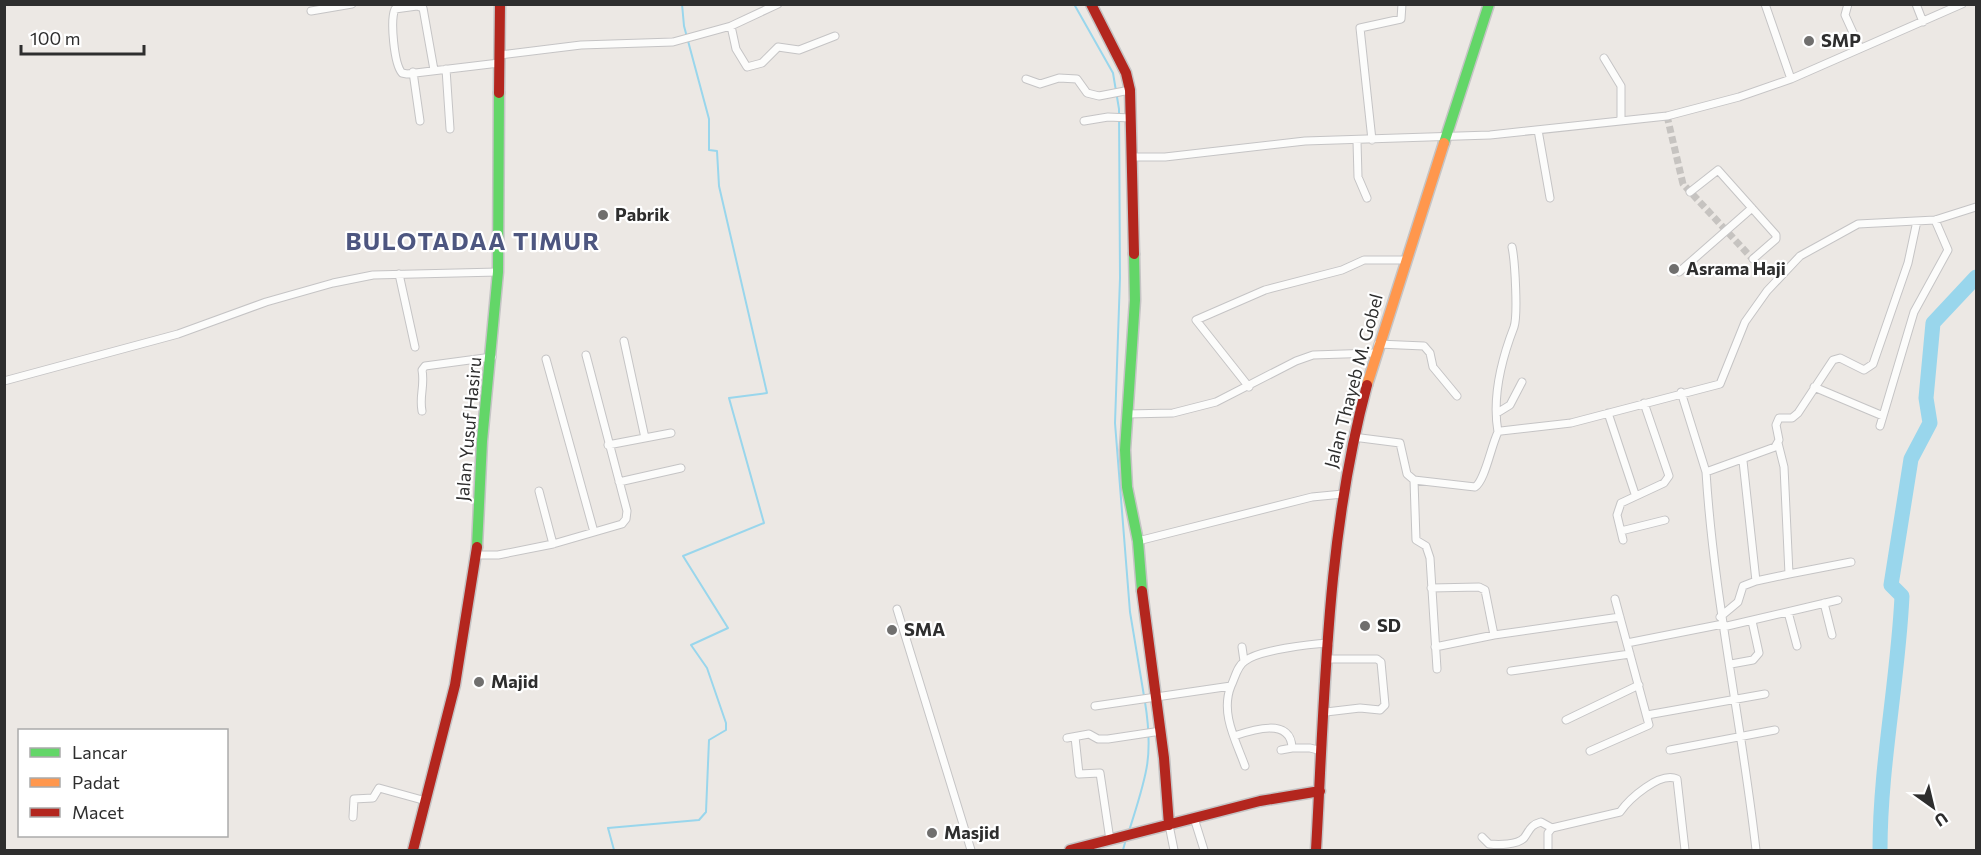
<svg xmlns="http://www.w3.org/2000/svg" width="1981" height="855" font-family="Commissioner,sans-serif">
	<rect width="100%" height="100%" fill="#ece8e4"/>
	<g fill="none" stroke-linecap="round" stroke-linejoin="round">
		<path stroke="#99d6ec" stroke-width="2" d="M1074,4L1113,73L1119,109L1120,278L1115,423L1130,612L1144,696
			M1129,831C1146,777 1154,758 1145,702
			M614,850L608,828L699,820L706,812L709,740L726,730V723L707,668L691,645L728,628L683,556L764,523L729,398L767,393L719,186L717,151L709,150V119L684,26L682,4
			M1123,850L1126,839"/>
		<path stroke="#99d6ec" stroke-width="15" d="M1880,850C1880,765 1898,681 1902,596L1891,585L1911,459L1930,423L1926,398L1933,323L1976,277"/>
		<path stroke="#c6c3c0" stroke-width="7" stroke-dasharray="7 3.5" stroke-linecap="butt" d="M1667,116L1683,184L1761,268"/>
		<defs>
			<path id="street" d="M1765,4L1791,79
				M1848,4L1845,15L1860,48
				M1916,4L1923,22
				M311,11L352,4
				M731,26L736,49L747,67L762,63L778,47L799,50L835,36
				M500,55L581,45L673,42L731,26L778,4
				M1604,58L1621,86V121
				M446,69L450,129
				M434,70L423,8L417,6L395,9C390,20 394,64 402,73L407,74L499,63
				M413,72L420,121
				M1026,79L1040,84L1059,78L1077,79L1087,93L1099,96L1130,90
				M1084,121L1108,117L1131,118
				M1538,130L1550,198
				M1372,140L1360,28L1401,19L1402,4
				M1357,141L1358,177L1367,198
				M1133,157H1165L1305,141L1490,135L1667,116L1739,97L1791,79L1962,4
				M1690,192L1718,170L1776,235V239L1753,259
				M1679,272L1752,208
				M399,274L415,347
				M624,341L645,438
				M1378,344L1424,346L1430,353L1433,367L1457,396
				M546,359L594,532
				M4,381L178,334L266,302L333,283L373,275L498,272
				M1249,387L1196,320L1265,290L1342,270L1364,260H1404
				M1814,387L1883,416L1914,312L1948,250L1935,220
				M1681,392L1706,472
				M422,411C419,396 425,386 422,370L425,366L492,357
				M1497,413L1510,405L1522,382
				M1608,413L1635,494
				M1127,414L1173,413L1216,402L1296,361L1313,355L1375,353
				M1880,426L1883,416
				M1498,432C1492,398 1502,358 1514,327C1518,315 1515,261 1512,247
				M1353,437L1400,443L1407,474L1414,480
				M1778,443L1784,467L1789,574L1851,562
				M608,445L671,433
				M1743,461L1756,581L1789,574
				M619,482L681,468
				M539,491L553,544L622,524L626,519L627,511L586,355
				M1621,531L1665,520
				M1623,540L1617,515L1621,503L1664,483L1669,476L1644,403
				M1138,541L1312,497L1343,494
				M477,555H498L553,544
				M1431,588L1479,587L1485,590L1494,635
				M1824,603L1832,635
				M897,609L971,850
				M1788,612L1797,646
				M1720,617L1738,602L1743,586L1756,581
				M1723,627L1838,600
				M1627,643L1723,624
				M1242,647L1244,661
				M1435,647L1494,635L1620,617
				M1731,664L1753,660L1759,653L1752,621
				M1437,669L1430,558L1426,546L1416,540L1414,480L1475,487C1485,481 1491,446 1498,432L1501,431L1571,423L1720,384L1745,322L1767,291L1800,256L1858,224L1935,220L1976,207
				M1511,671L1630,654
				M1231,686C1220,713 1236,741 1245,766
				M1095,706L1231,686C1235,678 1237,666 1245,661C1258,650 1311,644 1329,643
				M1326,712L1360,708L1380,710L1385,705L1381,662L1377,659H1328
				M1647,715L1765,694
				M1566,720L1639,685
				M1234,736C1252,730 1291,717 1292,748H1310L1322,751
				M1075,737L1079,774L1100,773L1110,840
				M1067,738L1089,734L1098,739H1108L1161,731
				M1281,750L1292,748
				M1670,750L1775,730
				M1590,751L1649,725L1615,599
				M353,817L354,799L373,798L379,788L426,801
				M1194,818L1204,850
				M1169,825L1174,850
				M1482,837L1489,844C1499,845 1517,845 1524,838C1530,830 1530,825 1541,822L1552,828
				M1548,850V833L1552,828L1620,812C1629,799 1660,771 1677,779L1685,850
				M1756,850C1742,724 1714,599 1706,472L1775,447L1779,440L1776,425L1779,418H1792L1798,413L1833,360L1840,358L1864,370L1873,364L1908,263L1917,221"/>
			<path id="fast" d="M1444,143L1489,4
				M1134,254L1135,300L1125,450L1127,487L1138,541L1142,591
				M477,547L482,441L498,272L499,93"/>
			<path id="slow" d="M1367,385L1444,143"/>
			<path id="jam" d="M1091,4L1126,73L1130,90L1134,254
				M499,93L500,4
				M1142,591L1164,758L1169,825
				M413,850L455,685L477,547
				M1070,850L1260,801L1320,791
				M1316,850C1325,694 1326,537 1367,385"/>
		</defs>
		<use href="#street" stroke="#c5c4c5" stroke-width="9"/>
		<use href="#fast" stroke="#c5c4c5" stroke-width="13"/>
		<use href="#slow" stroke="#c5c4c5" stroke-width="13"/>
		<use href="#jam" stroke="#c5c4c5" stroke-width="13"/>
		<use href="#street" stroke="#fcfcfb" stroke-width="7"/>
		<use href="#fast" stroke="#63d668" stroke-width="10"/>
		<use href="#slow" stroke="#ff974d" stroke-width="10"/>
		<use href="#jam" stroke="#b3261e" stroke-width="10"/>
	</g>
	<g fill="#706f6e" stroke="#fff" stroke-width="2">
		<circle cx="1809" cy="41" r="6"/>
		<circle cx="603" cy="215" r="6"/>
		<circle cx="1674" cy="269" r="6"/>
		<circle cx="1365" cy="626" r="6"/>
		<circle cx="892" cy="630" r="6"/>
		<circle cx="479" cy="682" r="6"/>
		<circle cx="932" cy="833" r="6"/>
	</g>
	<g text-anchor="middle" stroke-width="4.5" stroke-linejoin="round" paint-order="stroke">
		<g font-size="18" font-weight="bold" fill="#2e2e2e" stroke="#fff" text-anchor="start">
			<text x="1821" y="47">SMP</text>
			<text x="615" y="221">Pabrik</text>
			<text x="1686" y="275">Asrama Haji</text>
			<text x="1377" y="632">SD</text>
			<text x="904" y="636">SMA</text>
			<text x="491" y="688">Majid</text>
			<text x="944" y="839">Masjid</text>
		</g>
		<g font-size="18" fill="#2e2e2e" stroke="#fff">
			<text transform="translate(1354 381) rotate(-75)" y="6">Jalan Thayeb M. Gobel</text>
			<text transform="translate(469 429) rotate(-85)" y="6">Jalan Yusuf Hasiru</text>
		</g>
		<g font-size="24" font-weight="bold" letter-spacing="1.5" fill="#4d5680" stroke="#fff">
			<text x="473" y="250">BULOTADAA TIMUR</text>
		</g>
	</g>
	<rect width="1981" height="855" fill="none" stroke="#2e2e2e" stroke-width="12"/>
	<rect x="18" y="729" width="210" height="108" fill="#ffffff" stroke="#ababab" stroke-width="1.5"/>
	<rect x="30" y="748" width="30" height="9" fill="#63d668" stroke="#ababab" stroke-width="1.5"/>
	<text x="72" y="759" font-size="18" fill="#2e2e2e">Lancar</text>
	<rect x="30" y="778" width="30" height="9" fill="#ff974d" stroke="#ababab" stroke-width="1.5"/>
	<text x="72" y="789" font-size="18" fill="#2e2e2e">Padat</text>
	<rect x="30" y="808" width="30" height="9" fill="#b3261e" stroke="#ababab" stroke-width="1.5"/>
	<text x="72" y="819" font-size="18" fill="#2e2e2e">Macet</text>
	<g transform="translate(1933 807) rotate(146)" stroke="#ffffff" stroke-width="4.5" paint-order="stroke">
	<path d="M0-4.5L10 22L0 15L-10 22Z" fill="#2e2e2e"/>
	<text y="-9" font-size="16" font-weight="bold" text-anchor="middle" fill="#2e2e2e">U</text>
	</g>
	<path d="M21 45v9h123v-9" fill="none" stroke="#2e2e2e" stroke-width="3"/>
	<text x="30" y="45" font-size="18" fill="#2e2e2e" stroke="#ffffff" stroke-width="4.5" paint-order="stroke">100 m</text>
</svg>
